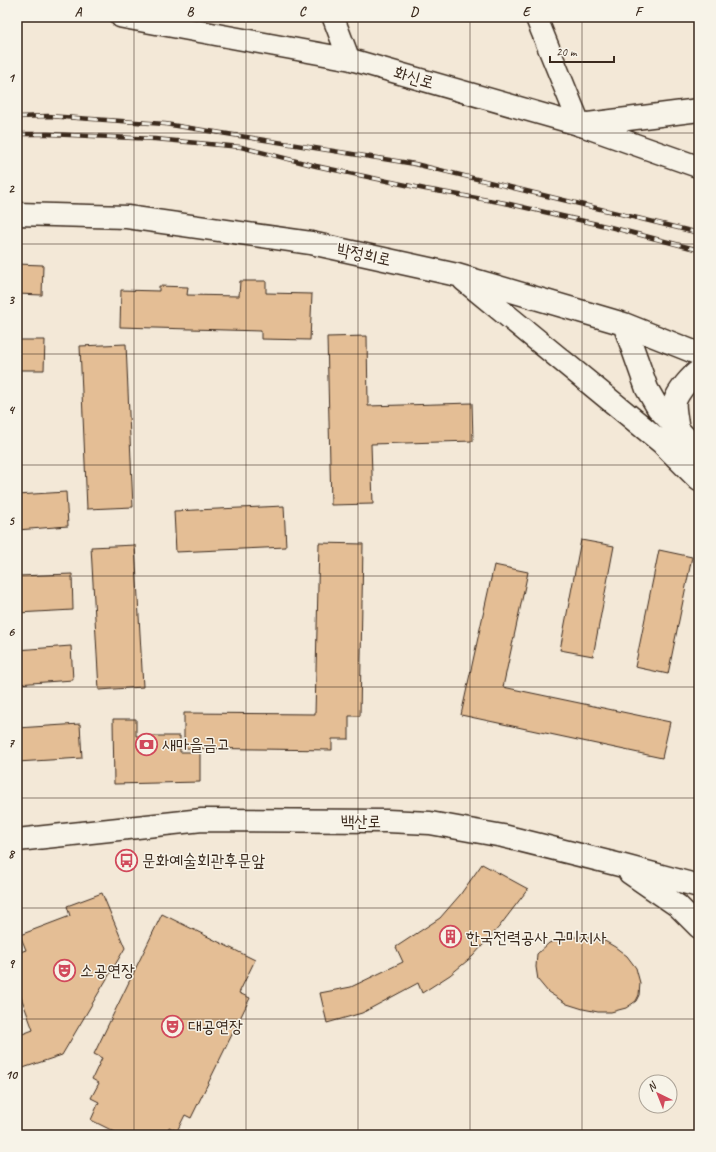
<svg xmlns="http://www.w3.org/2000/svg" width="716" height="1152" font-family="Caveat,'Poor Story',sans-serif">
	<rect width="100%" height="100%" fill="#f3e8d7"/>
	<filter id="ink" filterUnits="userSpaceOnUse"><feTurbulence type="fractalNoise" baseFrequency=".025" numOctaves="2"/><feDisplacementMap in="SourceGraphic" scale="8" xChannelSelector="R" yChannelSelector="G"/><feConvolveMatrix kernelMatrix="1 2 1 2 8 2 1 2 1" color-interpolation-filters="sRGB"/></filter>
	<g filter="url(#ink)">
		<path fill="#e4be95" stroke="#3b2a1e" d="M17,264L43,265L42,295L17,294Z
			M240,281H266V293L312,294L310,340L261,339V331L120,327L121,290L159,291V286L188,287L187,295L239,296Z
			M367,336L368,406L472,403L473,441L371,444L373,504L331,505L327,337Z
			M17,340H45L44,370H17Z
			M126,344L133,507L87,509L80,346Z
			M66,492L68,526L17,530V495Z
			M284,506L286,547L176,552L174,511Z
			M581,540L614,546L593,656L560,650Z
			M319,543L363,544L360,716H349V739H332V750L184,748V713L315,714Z
			M135,545L143,687L99,690L91,547Z
			M659,550L692,557L668,674L635,667Z
			M494,565L528,572L503,687L670,722L662,758L461,715Z
			M72,574L73,610L17,613V576Z
			M71,646L73,680L17,684V650Z
			M113,719H136V736H180V752H200V782L114,784Z
			M80,724L82,758L17,762V728Z
			M482,864L528,889L499,927L473,956L450,975L422,993L418,983L362,1013L327,1023L320,993L351,987L403,962L396,947L440,918L460,895Z
			M102,893L125,948L62,1055L17,1070V1036L33,1030L17,986V953L26,950L20,935L70,916L67,906Z
			M162,914L255,960L239,993L250,998L191,1118L185,1115L177,1131L169,1127L166,1135H156L150,1132L149,1135H121L91,1120L99,1102L91,1098L99,1083L92,1079L102,1058L94,1054Z
			M566,937H584L603,940L615,947L627,956L636,968L640,983L639,995L636,1001L626,1008L611,1012H598L583,1009L567,1004L548,992L538,980L536,967L537,954L549,943Z"/>
		<g fill="none" stroke-linecap="round" stroke-linejoin="round">
			<defs>
				<path id="street" d="M121,17L349,59L580,125L699,167
					M333,17L349,59
					M536,17L580,125"/>
				<path id="secondary" d="M580,125L699,110
					M17,214L127,217L311,243L457,275L624,324L699,354
					M464,280L661,442L699,480
					M624,324L647,389L658,408L699,452
					M678,430C677,424 674,406 675,401C678,392 691,376 699,371
					M17,840L202,820L387,821L430,823L503,836L616,864L699,886
					M630,873L678,906L699,927"/>
			</defs>
			<use href="#street" stroke="#3b2a1e" stroke-width="24"/>
			<use href="#secondary" stroke="#3b2a1e" stroke-width="25"/>
			<use href="#street" stroke="#f7f3e8" stroke-width="21"/>
			<use href="#secondary" stroke="#f7f3e8" stroke-width="22"/>
			<defs>
				<path id="rail" d="M17,117L48,116L165,124L415,164L699,233
					M17,134H48L155,139L241,147L316,166L425,189L505,203L610,227L699,250"/>
			</defs>
			<use href="#rail" stroke="#3b2a1e" stroke-width="4.5"/>
			<use href="#rail" stroke="#f7f3e8" stroke-width="3" stroke-dasharray="9" stroke-linecap="butt"/>
		</g>
	</g>
	<path fill="none" stroke="#3b2a1e" stroke-width="1" stroke-opacity="0.55" d="M134,17V1135M246,17V1135M358,17V1135M470,17V1135M582,17V1135M17,133H699M17,244H699M17,354H699M17,465H699M17,576H699M17,687H699M17,798H699M17,908H699M17,1019H699"/>
	<defs>
		<symbol id="bank-ring" viewBox="-11 -11 22 22"><circle r="9.5" fill="#f7f3e8" stroke="#d1495b" stroke-width="1.5"/><path d="M-6-4H6V4H-6ZM0-2.3a2.3 2.3 0 1 0 0 4.6a2.3 2.3 0 1 0 0-4.6Z" fill="#d1495b"/></symbol>
		<symbol id="bus-ring" viewBox="-11 -11 22 22"><circle r="9.5" fill="#f7f3e8" stroke="#d1495b" stroke-width="1.5"/><path d="M-5-6H5V4H4V6H2V4H-2V6H-4V4H-5ZM-3.5-4V0h7V-4ZM-3.5 1.2v1.5H-2V1.2ZM2 1.2v1.5H3.5V1.2Z" fill="#d1495b"/></symbol>
		<symbol id="building-ring" viewBox="-11 -11 22 22"><circle r="9.5" fill="#f7f3e8" stroke="#d1495b" stroke-width="1.5"/><path d="M-4-6H4V6H1V3H-1V6H-4ZM-2.5-4.3h1.7v1.8h-1.7ZM.8-4.3h1.7v1.8H.8ZM-2.5-1h1.7V.8h-1.7ZM.8-1h1.7V.8H.8Z" fill="#d1495b"/></symbol>
		<symbol id="theatre-ring" viewBox="-11 -11 22 22"><circle r="9.5" fill="#f7f3e8" stroke="#d1495b" stroke-width="1.5"/><path d="M-5-5.5Q0-4 5-5.5V0Q5 5 0 6Q-5 5-5 0ZM-3.3-2.5H-1v1.5H-3.3ZM1-2.5H3.3v1.5H1ZM-2.8 1Q0 5.5 2.8 1Z" fill="#d1495b"/></symbol>
	</defs>
	<g fill-rule="evenodd">
		<use href="#bank-ring" x="134" y="732" width="25" height="25"/>
		<use href="#bus-ring" x="114" y="848" width="25" height="25"/>
		<use href="#building-ring" x="438" y="924" width="25" height="25"/>
		<use href="#theatre-ring" x="52" y="958" width="25" height="25"/>
		<use href="#theatre-ring" x="160" y="1014" width="25" height="25"/>
	</g>
	<g text-anchor="middle" stroke-width="3" stroke-linejoin="round" paint-order="stroke">
		<g font-size="17" fill="#3b2a1e" stroke="#f7f3e8">
			<text transform="translate(414 77) rotate(16)" y="6">화신로</text>
			<text transform="translate(364 254) rotate(12)" y="6">박정희로</text>
			<text x="361" y="827">백산로</text>
		</g>
		<g font-size="17" fill="#3b2a1e" stroke="#f7f3e8" text-anchor="start">
			<text x="162" y="750">새마을금고</text>
			<text x="142" y="866">문화예술회관후문앞</text>
			<text x="466" y="943">한국전력공사 구미지사</text>
			<text x="80" y="976">소공연장</text>
			<text x="188" y="1032">대공연장</text>
		</g>
	</g>
	<rect width="716" height="1152" fill="none" stroke="#f7f3e8" stroke-width="44"/>
	<g transform="translate(658 1094) rotate(317)"><circle r="19" fill="#f7f3e8" stroke="#aca397"/>
	<path d="M0-3L7 15L0 10L-7 15Z" fill="#d1495b"/>
	<text y="-6" font-size="11" font-weight="bold" text-anchor="middle" fill="#3b2a1e">N</text>
	</g>
	<path d="M550 56v6h64v-6" fill="none" stroke="#3b2a1e" stroke-width="2"/>
	<text x="556" y="56" font-size="12" fill="#3b2a1e" stroke="#f7f3e8" stroke-width="3" paint-order="stroke">20 m</text>
	<rect x="22" y="22" width="672" height="1108" fill="none" stroke="#3b2a1e" stroke-width="1.5"/>
	<g font-size="13" text-anchor="middle" font-weight="bold" fill="#3b2a1e">
		<text x="78" y="16">A</text>
		<text x="190" y="16">B</text>
		<text x="302" y="16">C</text>
		<text x="414" y="16">D</text>
		<text x="526" y="16">E</text>
		<text x="638" y="16">F</text>
		<text x="11" y="82">1</text>
		<text x="11" y="193">2</text>
		<text x="11" y="304">3</text>
		<text x="11" y="414">4</text>
		<text x="11" y="525">5</text>
		<text x="11" y="636">6</text>
		<text x="11" y="747">7</text>
		<text x="11" y="858">8</text>
		<text x="11" y="968">9</text>
		<text x="11" y="1079">10</text>
	</g>
</svg>
